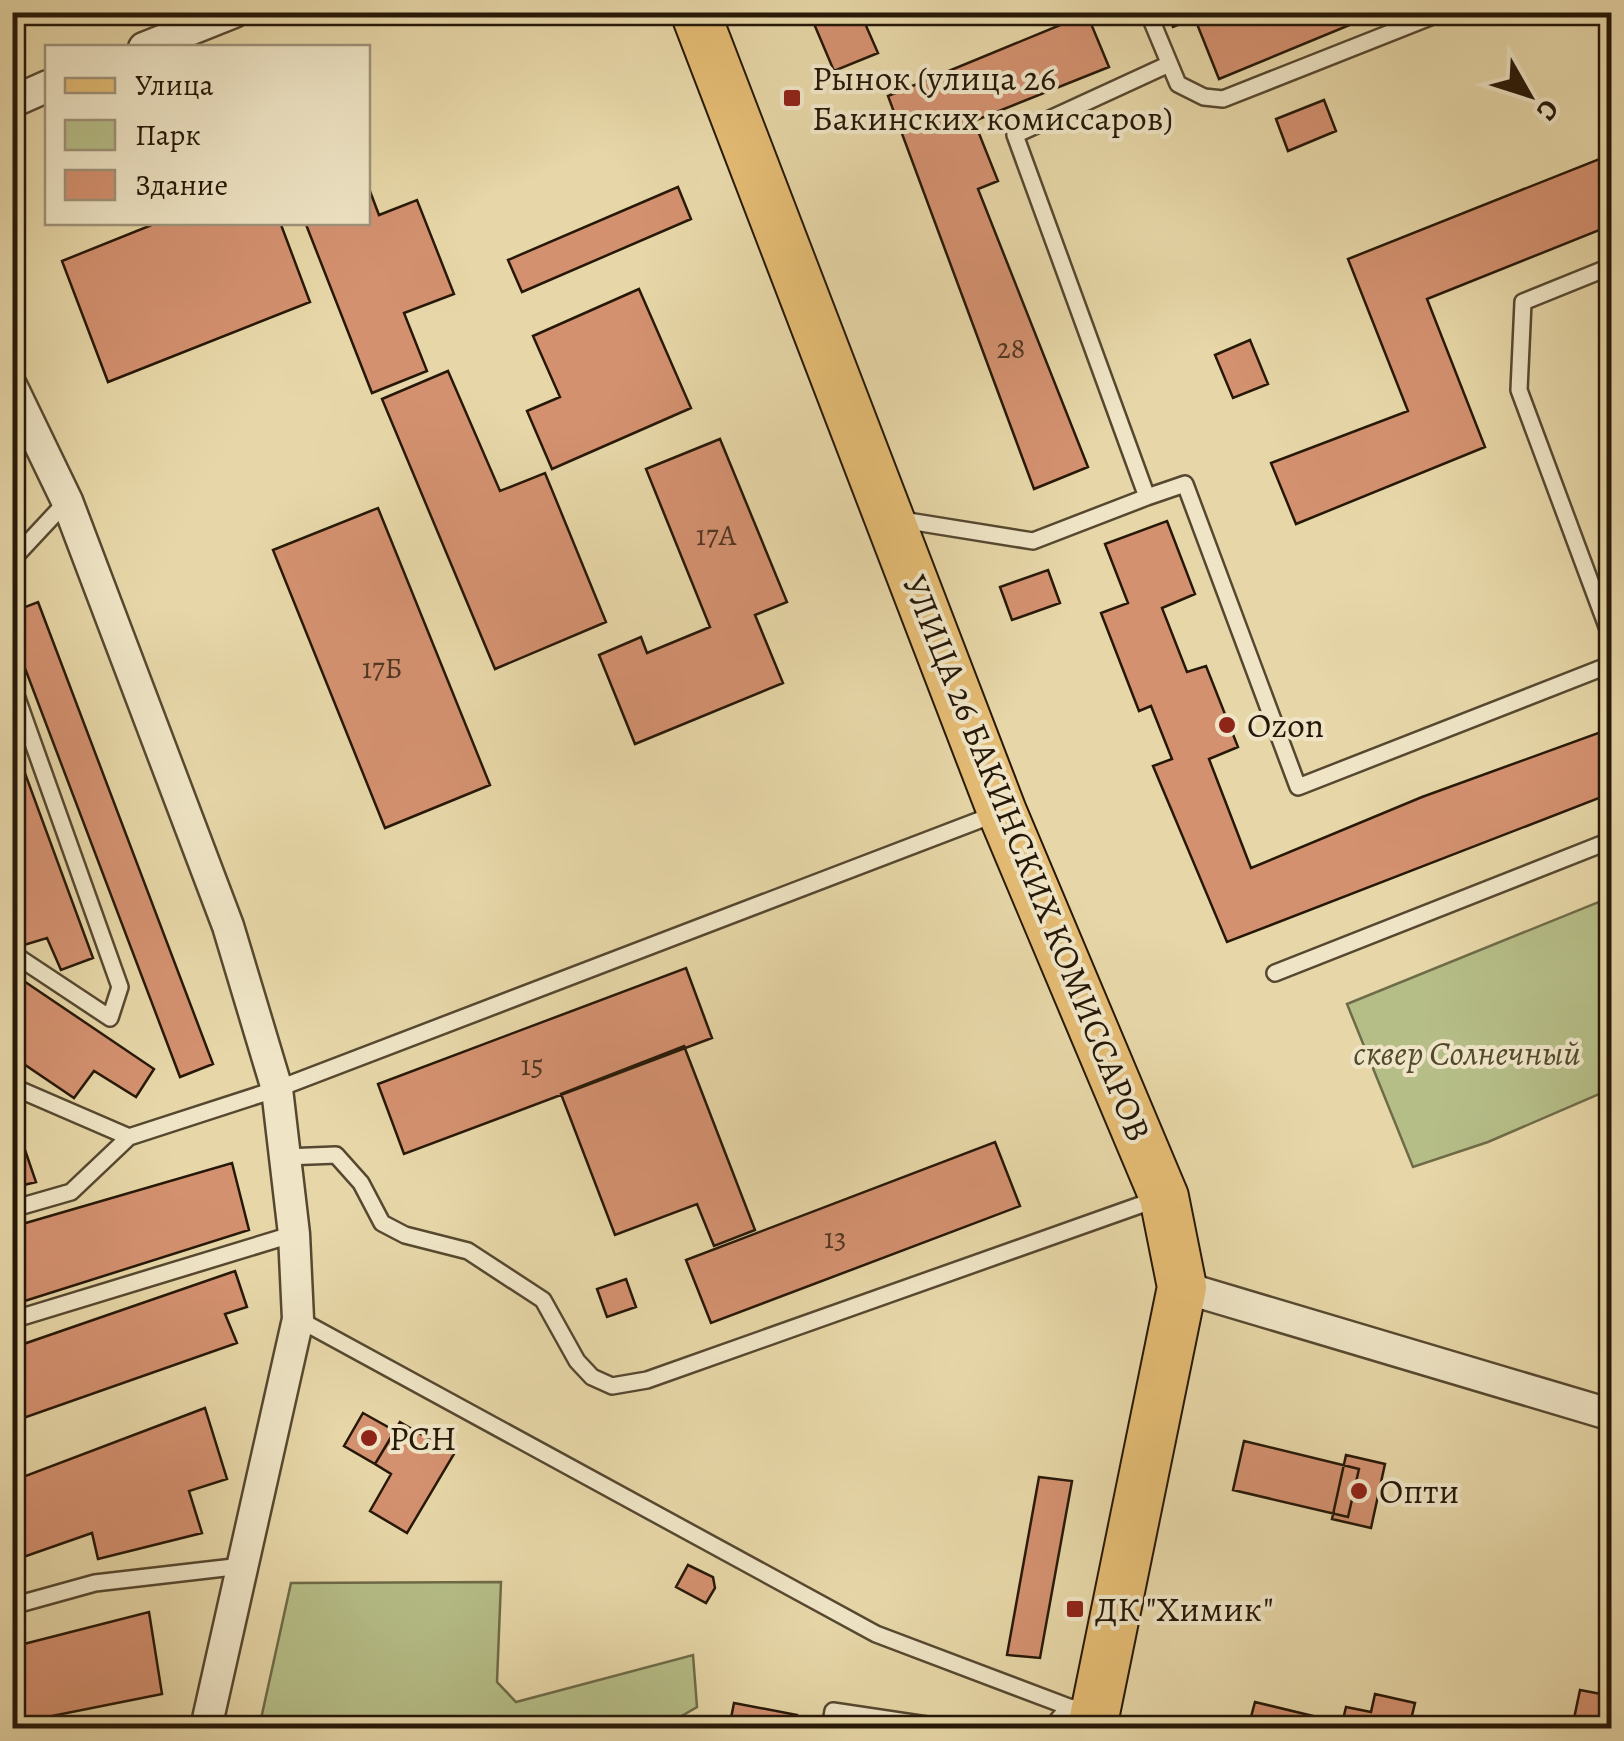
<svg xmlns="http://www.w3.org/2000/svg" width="1624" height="1741" font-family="Alegreya,serif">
	<rect width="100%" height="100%" fill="#e7d7a8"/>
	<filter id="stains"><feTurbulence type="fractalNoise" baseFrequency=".002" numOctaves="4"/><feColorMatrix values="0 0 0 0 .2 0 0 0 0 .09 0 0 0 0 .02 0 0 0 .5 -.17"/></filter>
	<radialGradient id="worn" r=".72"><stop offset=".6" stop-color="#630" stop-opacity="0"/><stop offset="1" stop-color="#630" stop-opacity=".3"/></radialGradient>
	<path fill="#b6be88" stroke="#6e6b48" stroke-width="2.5" d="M1611,897V1089L1488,1142L1413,1167L1347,1004Z
		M501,1582L497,1682L516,1702L693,1655L697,1707L661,1728H259L291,1583Z"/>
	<path fill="#d49170" stroke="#261808" stroke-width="2.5" d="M809,12H860L878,53L834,71Z
		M1167,12H1211L1173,27Z
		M1211,12H1381L1219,79L1195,19Z
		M1087,14L1109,67L974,121L998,181L978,189L1088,467L1034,489L888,96Z
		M1324,100L1336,131L1288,151L1276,119Z
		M1612,154V225L1427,299L1485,447L1296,524L1271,463L1408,411L1348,259Z
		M368,186L379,215L417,200L454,294L404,313L427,371L372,393L305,222H368Z
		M678,187L691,219L522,292L508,260Z
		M159,222H280L310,302L108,382L62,261Z
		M639,289L691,408L552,469L527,411L560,397L533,336Z
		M1250,340L1268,384L1233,398L1215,355Z
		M448,371L500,491L545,473L606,622L495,669L382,399Z
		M720,439L787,602L755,615L783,683L635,744L599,655L641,637L647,653L710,627L646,469Z
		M378,508L490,785L385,828L273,550Z
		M1167,521L1195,594L1162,608L1187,672L1206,666L1238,747L1209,759L1251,868L1422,797L1612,728V793L1227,942L1153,766L1172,759L1151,706L1139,711L1101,613L1128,603L1105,544Z
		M1048,570L1060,603L1012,620L1000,587Z
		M38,602L213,1064L180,1077L12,634V612Z
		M12,738L93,958L61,970L47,938L24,945L12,917Z
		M686,968L712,1038L404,1154L378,1084Z
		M12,973L154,1069L136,1097L94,1071L74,1098L12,1056Z
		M684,1046L755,1230L714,1246L697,1204L615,1235L561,1094Z
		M12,1112L36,1182L12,1188Z
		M995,1142L1020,1206L711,1323L686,1260Z
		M232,1163L249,1230L12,1305V1227Z
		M235,1271L247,1307L225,1314L237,1343L12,1422V1348Z
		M626,1279L636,1307L607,1317L597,1289Z
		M205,1408L227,1479L189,1491L202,1533L98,1559L92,1533L12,1561V1481Z
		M363,1413L395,1431L375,1464L344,1446Z
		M400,1422L454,1454L407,1533L370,1511L391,1474L375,1464Z
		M1244,1441L1359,1469L1348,1517L1233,1490Z
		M1346,1455L1385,1464L1371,1528L1332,1519Z
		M1039,1477L1072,1481L1040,1658L1007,1655Z
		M688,1565L713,1577L715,1588L706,1603L676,1587Z
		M149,1612L162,1694L12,1724V1647Z
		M1580,1690L1612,1696V1728H1572Z
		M1375,1694L1415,1703L1409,1728H1341L1346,1707L1371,1712Z
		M1255,1702L1313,1716L1310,1728H1248Z
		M734,1703L797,1715L795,1728H729Z"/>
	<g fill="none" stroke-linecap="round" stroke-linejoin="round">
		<defs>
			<path id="lane" d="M162,12L172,37
				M1148,12L1178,84L1204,97L1223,99L1443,12
				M1167,65L1015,135L1147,497L1185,484L1298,787L1612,664
				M1612,266L1523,302L1519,390L1612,640
				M896,519L1033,541L1147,497
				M12,560L67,501
				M12,684L120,987L110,1018L12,953
				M1275,973L1612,840
				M12,1091L18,1089L129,1137L71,1192L12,1209
				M129,1137L277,1089L998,813
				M285,1157L336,1155L361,1183L382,1223L405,1235L468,1251L543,1300L577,1361L592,1377L612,1386L647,1380L1160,1198
				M298,1319L876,1634L1069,1707L1091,1710
				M12,1320L294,1234
				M12,1606L95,1583L242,1566
				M129,1728L207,1725
				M830,1728L833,1711L947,1728
				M1051,1728L1069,1707"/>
			<path id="street" d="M144,48L234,12
				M12,102L48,86
				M12,387L67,501L228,926L277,1089L294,1234L298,1319L206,1728
				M1182,1287L1612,1415"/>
			<path id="primary" d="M695,12L1002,812L1164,1197L1182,1287L1092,1728"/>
		</defs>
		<use href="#lane" stroke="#564830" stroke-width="20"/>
		<use href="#street" stroke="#564830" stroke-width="35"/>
		<use href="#primary" stroke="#261808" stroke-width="52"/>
		<use href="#lane" stroke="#efe5c6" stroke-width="15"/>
		<use href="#street" stroke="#efe5c6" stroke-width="30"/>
		<use href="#primary" stroke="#e4bc74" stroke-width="48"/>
	</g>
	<g fill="#8f2418" stroke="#efe5c6" stroke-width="4">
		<rect x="782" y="88" width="20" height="20" rx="5"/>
		<circle cx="1227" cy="725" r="10"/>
		<circle cx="369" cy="1438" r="10"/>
		<circle cx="1359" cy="1491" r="10"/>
		<rect x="1065" y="1599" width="20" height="20" rx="5"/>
	</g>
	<g text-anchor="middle" stroke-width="8" stroke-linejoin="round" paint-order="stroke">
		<g font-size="30" fill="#523622">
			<text x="1011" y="358">28</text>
			<text x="716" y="545">17А</text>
			<text x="382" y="678">17Б</text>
			<text x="532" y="1075">15</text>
			<text x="835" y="1248">13</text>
		</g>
		<g font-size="35" fill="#261808" stroke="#efe5c6" text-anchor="start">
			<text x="812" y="90">Рынок (улица 26<tspan x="812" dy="40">Бакинских комиссаров)</tspan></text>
			<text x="1247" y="737">Ozon</text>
			<text x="389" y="1450">РСН</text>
			<text x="1379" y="1503">Опти</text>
			<text x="1095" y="1621">ДК "Химик"</text>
		</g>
		<g font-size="35" fill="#261808" stroke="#efe5c6">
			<text transform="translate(1027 858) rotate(68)" y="12">УЛИЦА 26 БАКИНСКИХ КОМИССАРОВ</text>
		</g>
		<g font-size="35" font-style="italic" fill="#514a2e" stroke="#efe5c6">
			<text x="1467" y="1065">сквер Солнечный</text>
		</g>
	</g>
	<rect width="1624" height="1741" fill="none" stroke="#e7d7a8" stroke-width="50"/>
	<rect x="15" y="15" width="1594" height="1711" fill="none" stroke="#261808" stroke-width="5"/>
	<rect x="25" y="25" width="1574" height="1691" fill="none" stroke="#261808" stroke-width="2.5"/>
	<rect x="45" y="45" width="325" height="180" fill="#efe5c6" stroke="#9f937a" stroke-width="2.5"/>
	<rect x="65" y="78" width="50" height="15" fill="#e4bc74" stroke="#9f937a" stroke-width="2.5"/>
	<text x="135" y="95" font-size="30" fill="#261808">Улица</text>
	<rect x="65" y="120" width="50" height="30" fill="#b6be88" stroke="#9f937a" stroke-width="2.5"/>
	<text x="135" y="145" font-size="30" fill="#261808">Парк</text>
	<rect x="65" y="170" width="50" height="30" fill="#d49170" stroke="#9f937a" stroke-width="2.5"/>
	<text x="135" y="195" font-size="30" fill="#261808">Здание</text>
	<g transform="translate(1529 95) rotate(129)" stroke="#efe5c6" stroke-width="8" paint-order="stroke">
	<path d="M0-8L18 38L0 25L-18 38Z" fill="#261808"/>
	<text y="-15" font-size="28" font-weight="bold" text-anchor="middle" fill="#261808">С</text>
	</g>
	<rect width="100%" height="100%" filter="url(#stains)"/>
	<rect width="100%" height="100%" fill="url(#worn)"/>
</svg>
